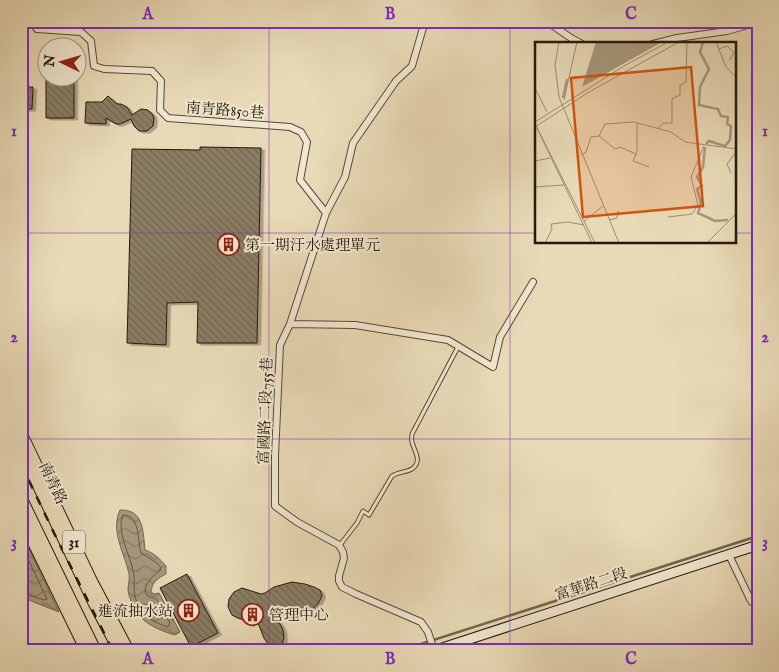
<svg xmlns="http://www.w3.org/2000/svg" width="779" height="672" font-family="'IM FELL English','Noto Serif TC',serif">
	<defs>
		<pattern id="water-waves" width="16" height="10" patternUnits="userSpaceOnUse" patternTransform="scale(1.25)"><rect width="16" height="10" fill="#a6987c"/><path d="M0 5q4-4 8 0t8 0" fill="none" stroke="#877b64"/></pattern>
		<pattern id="building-back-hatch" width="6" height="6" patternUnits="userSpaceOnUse" patternTransform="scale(1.25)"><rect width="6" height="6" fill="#8a7d63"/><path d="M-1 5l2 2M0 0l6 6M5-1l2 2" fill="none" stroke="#716650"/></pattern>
		<filter id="shadow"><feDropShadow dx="3.5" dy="2" stdDeviation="0" flood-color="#0004"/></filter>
	</defs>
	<rect width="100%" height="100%" fill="#e9dab7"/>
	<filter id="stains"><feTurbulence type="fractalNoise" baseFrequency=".004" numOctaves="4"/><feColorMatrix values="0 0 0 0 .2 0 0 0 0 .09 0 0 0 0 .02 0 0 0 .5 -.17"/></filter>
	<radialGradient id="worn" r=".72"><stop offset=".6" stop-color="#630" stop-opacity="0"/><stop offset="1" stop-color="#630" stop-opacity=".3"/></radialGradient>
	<path fill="url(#water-waves)" stroke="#72654e" d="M120,510C144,509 143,532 145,550C154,553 160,559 166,566V574C158,578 152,582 151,592L154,594L159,593L180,632L175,635C164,632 146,625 139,615C134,607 129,599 128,590C128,585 130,579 129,574C125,554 110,531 120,510Z
		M21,532L59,612L21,597Z"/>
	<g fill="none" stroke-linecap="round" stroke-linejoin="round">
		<path stroke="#655842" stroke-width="1" d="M123,515C141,515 137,541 141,553L157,563L161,568L160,571C154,574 139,588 148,596C150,598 153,597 156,599C159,601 167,619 170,623L168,627C161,625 150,620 144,614C141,610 138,604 136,600C133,592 135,585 134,577C133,559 115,532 123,515Z
			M21,544L47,599L44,600L21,593"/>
		<path stroke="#72654e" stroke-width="2.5" d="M678,21L684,23L689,21
			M399,651L758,536"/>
	</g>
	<path fill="url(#building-back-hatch)" stroke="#241909" filter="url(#shadow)" d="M46,78H74V118H46Z
		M21,87H33L32,109H21Z
		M108,96L117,104H121L127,107L132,115L141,109L148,110L153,115L154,119L153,126L147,131H139L134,126L131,119L120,124H116L106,118V124L85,123L86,102H102Z
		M200,147L261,148L257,343H197L198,302L167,303L166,345L127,343L132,149L200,150Z
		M187,574L218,633L191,647L160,588Z
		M292,582L305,584L314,587L320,590L322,596L318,604L310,611L300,614L286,615L268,609L280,624L283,630L284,638L282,644L279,648L268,644L264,638L258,623L260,616L245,620L238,618L232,615L228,607L229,599L234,592L242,588L261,594L265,593L274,587Z"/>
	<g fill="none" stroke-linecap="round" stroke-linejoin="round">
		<defs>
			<path id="lane" d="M340,545L357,523L363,511L369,515L392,476C398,472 407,472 412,469C423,461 414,451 412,442C411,439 412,436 412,434L458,347"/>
			<path id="street" d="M31,21L37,29L81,32L91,41L94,66L104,69L152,71L161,81L160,110L168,118L290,127L301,132L307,142L300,180L326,213
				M425,21L412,66L396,81L353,143L345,177L326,213L290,324L280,345L275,456V506L297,522L339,545L343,552L344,558L339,576V581L342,587L356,594L421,622L428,632L434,650
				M546,21L571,38L582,44
				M653,44L677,38L727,31L758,22
				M290,324L355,325L448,340L493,367L500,337L533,282
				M729,555L750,599L752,602L758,605"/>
			<path id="secondary" d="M433,651L758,545"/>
			<path id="primary" d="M21,432L91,579L129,651
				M21,450L94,604L119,651
				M21,497L96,651
				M21,518L86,651"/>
		</defs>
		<use href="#lane" stroke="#554934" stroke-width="5"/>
		<use href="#street" stroke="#554934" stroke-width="8"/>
		<use href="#secondary" stroke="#241909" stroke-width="11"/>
		<use href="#primary" stroke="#241909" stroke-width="12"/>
		<use href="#lane" stroke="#f1e7d0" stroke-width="3"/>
		<use href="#street" stroke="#f1e7d0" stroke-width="6"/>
		<use href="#secondary" stroke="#f1e7d0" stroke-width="9"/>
		<use href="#primary" stroke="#e9dab7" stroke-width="10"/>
		<path stroke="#241909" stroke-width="2.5" stroke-dasharray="9 9" stroke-linecap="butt" d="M21,464L55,535L113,651"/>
	</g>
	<path fill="none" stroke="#7b2cbf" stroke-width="1" stroke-opacity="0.55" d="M269,21V651M510,21V651M21,233H536M735,233H758M21,439H758"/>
	<defs>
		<symbol id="building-ring" viewBox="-11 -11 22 22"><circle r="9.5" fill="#f1e7d0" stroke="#8f2418" stroke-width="1.5"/><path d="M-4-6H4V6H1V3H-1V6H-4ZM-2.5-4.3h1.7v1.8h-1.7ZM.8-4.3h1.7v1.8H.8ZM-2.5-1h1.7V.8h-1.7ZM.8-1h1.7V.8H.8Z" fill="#8f2418"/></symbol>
	</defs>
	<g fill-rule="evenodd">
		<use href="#building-ring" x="216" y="232" width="25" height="25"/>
		<use href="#building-ring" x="176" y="598" width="25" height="25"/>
		<use href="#building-ring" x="240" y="602" width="25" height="25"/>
	</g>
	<g text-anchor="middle" stroke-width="4" stroke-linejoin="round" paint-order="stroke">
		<rect fill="#f1e7d0" stroke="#625745" stroke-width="1" x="63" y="530.5" width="22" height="23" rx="4"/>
		<g font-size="14" font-weight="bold" fill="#241909">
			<text x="74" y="547">31</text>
		</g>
		<g font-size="15" fill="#241909" stroke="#f1e7d0">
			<text transform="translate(225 110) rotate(4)" y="5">南青路850巷</text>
			<text transform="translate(265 411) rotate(-88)" y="5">富國路二段755巷</text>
			<text transform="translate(53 483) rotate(65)" y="5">南青路</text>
			<text transform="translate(591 584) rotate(-18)" y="5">富華路二段</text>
		</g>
		<g font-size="15" fill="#241909" stroke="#f1e7d0" text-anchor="start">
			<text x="245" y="250">第一期汙水處理單元</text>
			<text x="173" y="616" text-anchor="end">進流抽水站</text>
			<text x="269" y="620">管理中心</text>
		</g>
	</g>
	<g transform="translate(535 42)">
		<rect width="201" height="201" fill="#e9dab7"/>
		<path d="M61,0H127L47,45Z" fill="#a6987c"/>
		<path fill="none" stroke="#a6987c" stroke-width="2.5" d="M168,0L165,10L174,27L165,45L164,63L183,67L186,74L193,75L192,82L196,84L195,98L190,104L174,99L171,102M28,56L32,37M170,105L168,125L162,135L167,144L162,147L166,161L163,171L180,179L193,178"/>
		<path fill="none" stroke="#9a8d71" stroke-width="1" d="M24,0L20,23L24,55L84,201M181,0L191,25L202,36M184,7L192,4L199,10L195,18M0,46L12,70M29,58L42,0M0,80L89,24L133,0M0,82L60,201M102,82V110L98,119L114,125M0,85L54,50L144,0M2,86L57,201M123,87L128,81H137V57L145,53V43L151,40L152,0M64,94L80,107L85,105L101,112M46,113L51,110L56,95L64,94L70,82L99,80L136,90L150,100L202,107M0,119L15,116M196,131L192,122L202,109M0,145L29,143M133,175L157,172L163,163L156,135L169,104M74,178L82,176L83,169M49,179L68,164M10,201L17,187L16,182L33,180L49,183M172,201L202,171"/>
		<path fill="#d4530c" fill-opacity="0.15" stroke="#d4530c" stroke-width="2.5" d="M156,25L168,164L48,175L36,36Z"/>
		<rect width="201" height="201" fill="none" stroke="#241909" stroke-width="2.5"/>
	</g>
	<rect width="779" height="672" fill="none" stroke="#e9dab7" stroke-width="55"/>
	<g transform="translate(62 62) rotate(275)"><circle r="24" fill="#f1e7d0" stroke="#9f9580"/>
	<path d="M0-4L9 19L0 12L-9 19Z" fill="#8f2418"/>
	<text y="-8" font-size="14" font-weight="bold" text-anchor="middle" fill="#241909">N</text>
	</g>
	<rect x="28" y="28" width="724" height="616" fill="none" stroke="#7b2cbf" stroke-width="2"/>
	<g font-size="16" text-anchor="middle" font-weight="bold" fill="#7b2cbf">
		<text x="148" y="19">A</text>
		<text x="390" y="19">B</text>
		<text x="631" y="19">C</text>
		<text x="14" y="136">1</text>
		<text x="765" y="136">1</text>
		<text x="14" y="342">2</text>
		<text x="765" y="342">2</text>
		<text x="14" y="547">3</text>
		<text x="765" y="547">3</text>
		<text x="148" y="664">A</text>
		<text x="390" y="664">B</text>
		<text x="631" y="664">C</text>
	</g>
	<rect width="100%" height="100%" filter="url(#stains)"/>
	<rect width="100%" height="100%" fill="url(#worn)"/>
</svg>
